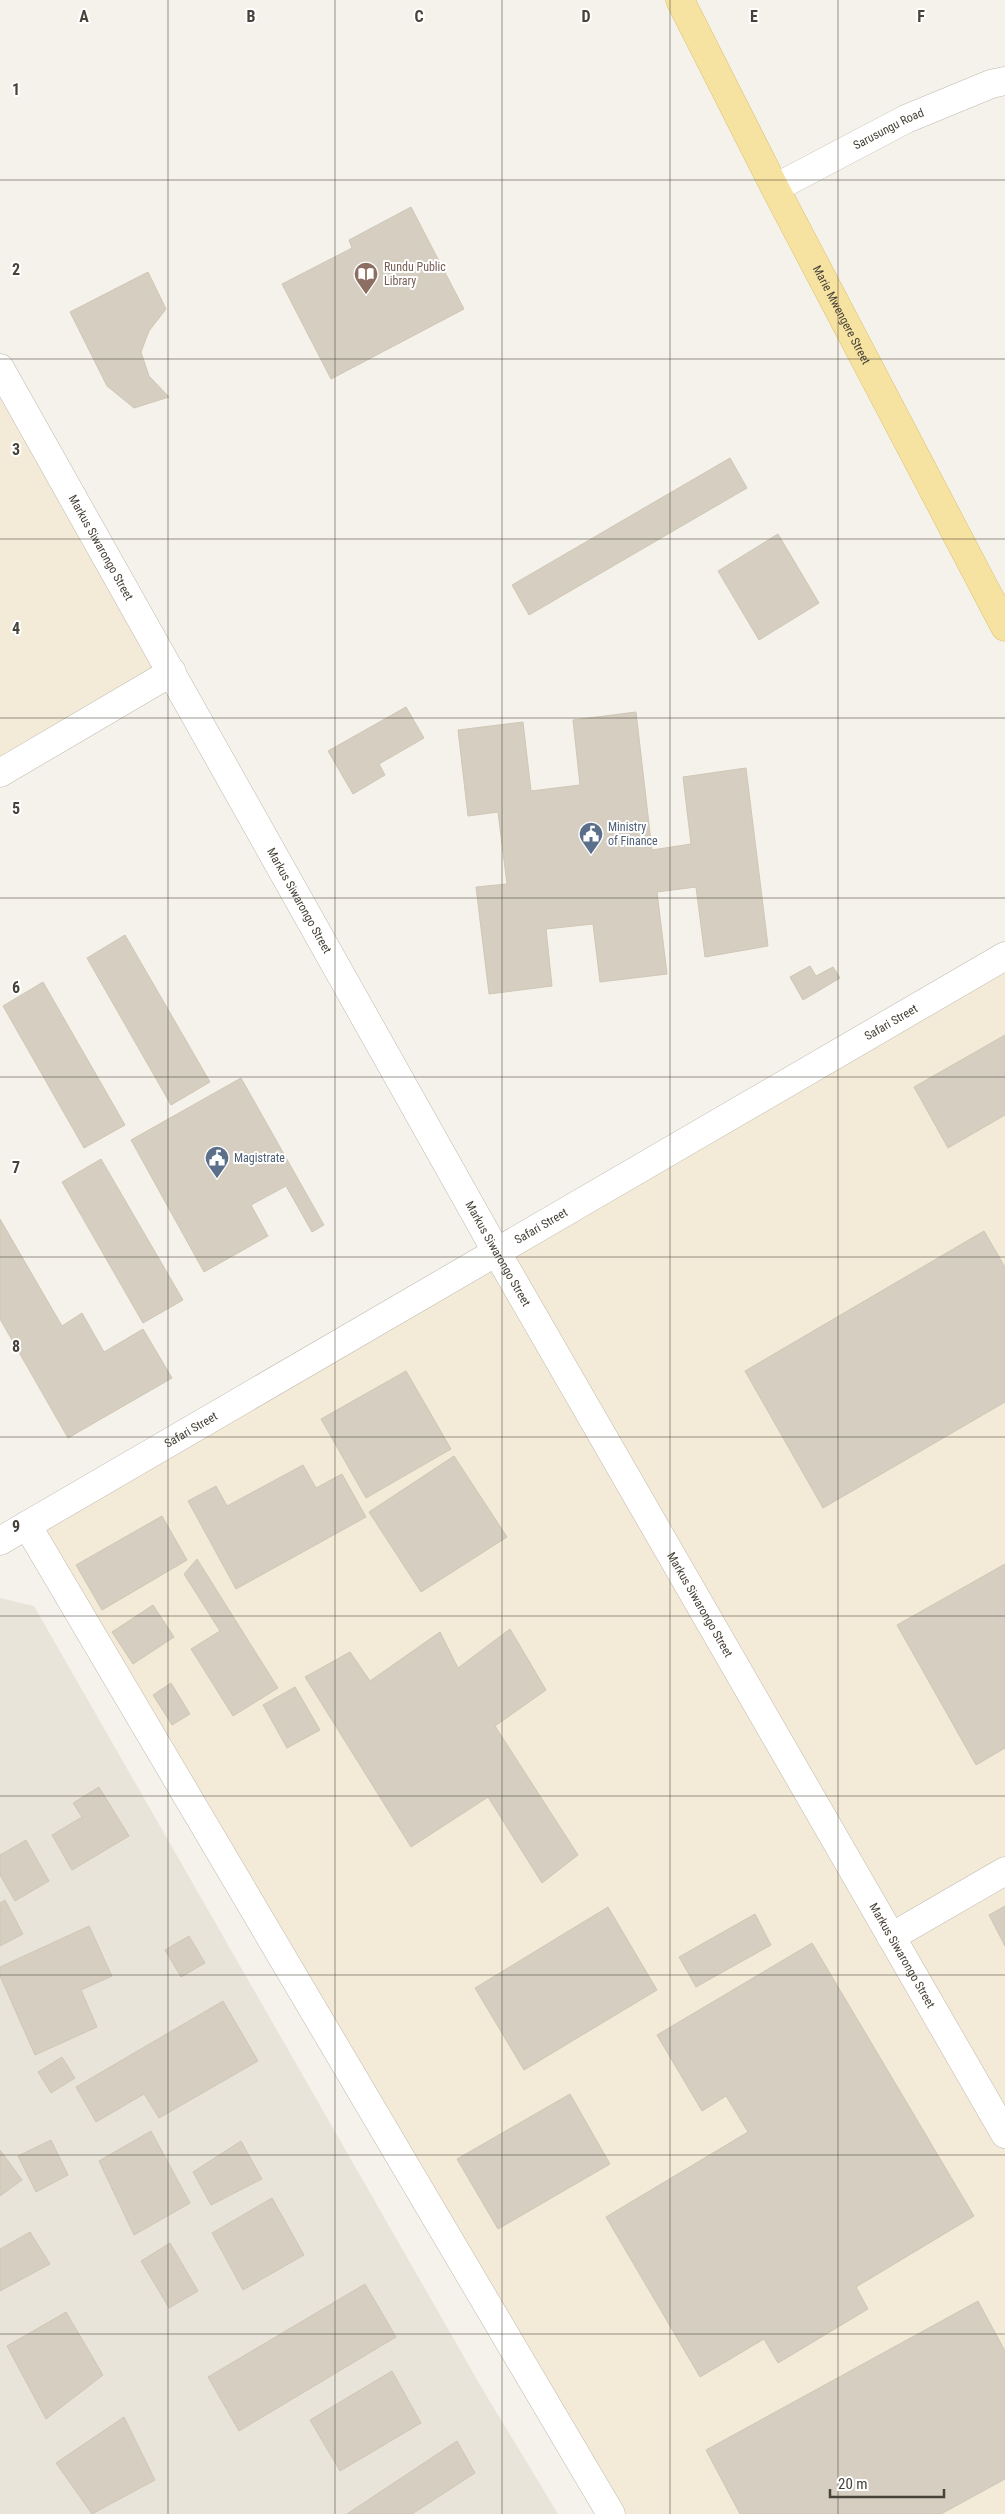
<svg xmlns="http://www.w3.org/2000/svg" width="1005" height="2514" font-family="'Roboto Condensed',sans-serif">
	<rect width="100%" height="100%" fill="#f4f2eb"/>
	<path fill="#e8e4d9" d="M0,1598L34,1606L483,2390L558,2514H0Z"/>
	<path fill="#f4ead8" d="M0,353L176,669L506,1244L1005,956V2514H611L27,1525L496,1251L171,673L0,772Z"/>
	<path fill="#d5cec1" stroke="#d0c6b5" d="M411,207L464,309L331,379L282,284L352,248L349,240Z
		M148,272L166,309L149,331L141,352L149,376L169,397L134,408L107,386L70,312Z
		M730,458L747,488L529,615L512,585Z
		M778,534L819,603L759,640L718,571Z
		M406,707L424,738L379,764L385,775L353,794L328,751Z
		M636,712L652,850L691,844L683,777L746,768L768,946L705,957L696,887L657,892L667,974L600,982L593,924L546,929L552,986L489,994L476,887L507,884L498,812L468,816L458,730L523,722L531,791L580,785L573,720Z
		M125,935L210,1082L171,1105L87,958Z
		M810,966L816,976L833,967L840,978L803,1000L790,977Z
		M43,982L125,1125L84,1148L3,1006Z
		M1005,1035V1115L948,1148L914,1087Z
		M241,1078L324,1225L312,1232L286,1186L251,1205L268,1236L204,1272L131,1140Z
		M101,1159L183,1300L143,1323L62,1182Z
		M0,1219L62,1326L82,1313L104,1352L143,1329L172,1378L68,1438L0,1319Z
		M984,1231L1005,1267V1402L823,1508L745,1371Z
		M406,1371L451,1449L366,1498L321,1419Z
		M454,1456L507,1537L421,1592L369,1512Z
		M303,1465L316,1488L342,1474L366,1517L236,1589L188,1501L216,1486L227,1506Z
		M162,1516L187,1560L102,1610L76,1565Z
		M197,1559L278,1688L233,1716L191,1649L220,1631L184,1574Z
		M1005,1564V1748L976,1765L897,1625Z
		M153,1605L174,1637L133,1664L112,1632Z
		M510,1629L546,1690L495,1726L578,1855L542,1883L488,1797L411,1847L305,1677L350,1652L370,1681L440,1632L458,1668Z
		M171,1683L190,1714L172,1725L153,1695Z
		M295,1687L320,1730L287,1748L263,1705Z
		M99,1787L129,1836L72,1870L52,1835L82,1817L73,1803Z
		M26,1840L49,1881L15,1901L0,1875V1855Z
		M5,1900L23,1934L0,1946V1903Z
		M1005,1906V1946L989,1915Z
		M608,1907L657,1990L524,2070L475,1988Z
		M755,1914L771,1945L696,1987L679,1957Z
		M89,1926L112,1976L81,1990L97,2027L35,2055L0,1976V1967Z
		M189,1936L205,1963L181,1977L165,1950Z
		M812,1943L974,2216L856,2287L868,2309L778,2363L764,2339L700,2377L606,2217L748,2132L726,2096L702,2111L657,2035Z
		M223,2001L258,2061L159,2118L144,2094L96,2122L76,2087Z
		M62,2057L75,2078L51,2093L38,2072Z
		M570,2094L610,2164L498,2229L457,2159Z
		M151,2131L190,2203L134,2235L99,2161Z
		M51,2140L68,2175L36,2192L18,2156Z
		M241,2141L262,2179L211,2205L193,2172Z
		M0,2150L22,2180L0,2196Z
		M272,2198L304,2255L243,2290L212,2233Z
		M30,2232L50,2264L0,2291V2249Z
		M170,2243L198,2291L169,2308L141,2261Z
		M365,2284L396,2337L239,2431L208,2377Z
		M978,2301L1005,2351V2479L941,2514H740L706,2450Z
		M66,2312L103,2375L46,2419L7,2346Z
		M392,2371L421,2423L340,2471L310,2420Z
		M124,2417L155,2480L92,2514L56,2463Z
		M457,2441L475,2473L412,2514H347Z"/>
	<g fill="none" stroke-linecap="round" stroke-linejoin="round">
		<defs>
			<g id="minor">
				<path id="s1" d="M775,188L906,119L991,84L1005,81"/>
				<path id="s2" d="M0,368L496,1251L1005,2134"/>
				<path d="M0,773L172,672"/>
				<path d="M27,1525L611,2514"/>
				<path id="s3" d="M0,1541L1005,956"/>
				<path d="M891,1937L1005,1871"/>
			</g>
			<g id="major">
				<path id="s4" d="M680,0L775,188L1005,627"/>
			</g>
		</defs>
		<use href="#minor" stroke="#bfbaae" stroke-width="29"/>
		<use href="#major" stroke="#dcc171" stroke-width="29"/>
		<use href="#minor" stroke="#fff" stroke-width="28"/>
		<use href="#major" stroke="#f7e3a1" stroke-width="28"/>
	</g>
	<path fill="none" stroke="#484339" stroke-width="1" stroke-opacity="0.55" d="M168,0V2514M335,0V2514M502,0V2514M670,0V2514M838,0V2514M0,180H1005M0,359H1005M0,539H1005M0,718H1005M0,898H1005M0,1077H1005M0,1257H1005M0,1437H1005M0,1616H1005M0,1796H1005M0,1975H1005M0,2155H1005M0,2334H1005"/>
	<defs>
		<symbol id="library-pin" viewBox="-11 -11 22 30"><path d="M0 17L-7.5 6A9.5 9.5 0 1 1 7.5 6Z" fill="#8d6e63" stroke="#fff"/><path d="M-6-4Q-3-5.5-.7-3.5V5Q-3 3-6 4ZM6-4Q3-5.5 .7-3.5V5Q3 3 6 4Z" fill="#fff"/></symbol>
		<symbol id="civic-pin" viewBox="-11 -11 22 30"><path d="M0 17L-7.5 6A9.5 9.5 0 1 1 7.5 6Z" fill="#5c6f8a" stroke="#fff"/><path d="M-.6-6.5H3V-4.5H.6V-3L4-1V1h2V6H-6V1h2V-1L-.6-3ZM-1.2 2.5V6h2.4V2.5Z" fill="#fff"/></symbol>
	</defs>
	<g fill-rule="evenodd">
		<use href="#library-pin" x="352" y="260" width="28" height="38"/>
		<use href="#civic-pin" x="577" y="820" width="28" height="38"/>
		<use href="#civic-pin" x="203" y="1144" width="28" height="38"/>
	</g>
	<g text-anchor="middle" stroke-width="4" stroke-linejoin="round" paint-order="stroke">
		<g font-size="12" fill="#484339" stroke="#fff">
			<text dy="4" stroke="none"><textPath href="#s1" startOffset="128">Sarusungu Road</textPath></text>
			<text dy="4" stroke="none"><textPath href="#s4" startOffset="354">Marie Mwengere Street</textPath></text>
			<text dy="4" stroke="none"><textPath href="#s2" startOffset="206">Markus Siwarongo Street</textPath></text>
			<text dy="4" stroke="none"><textPath href="#s2" startOffset="611">Markus Siwarongo Street</textPath></text>
			<text dy="4" stroke="none"><textPath href="#s3" startOffset="1031">Safari Street</textPath></text>
			<text dy="4" stroke="none"><textPath href="#s3" startOffset="626">Safari Street</textPath></text>
			<text dy="4" stroke="none"><textPath href="#s2" startOffset="1016">Markus Siwarongo Street</textPath></text>
			<text dy="4" stroke="none"><textPath href="#s3" startOffset="221">Safari Street</textPath></text>
			<text dy="4" stroke="none"><textPath href="#s2" startOffset="1421">Markus Siwarongo Street</textPath></text>
			<text dy="4" stroke="none"><textPath href="#s2" startOffset="1826">Markus Siwarongo Street</textPath></text>
		</g>
		<g font-size="12" fill="#785e54" stroke="#fff" text-anchor="start">
			<text x="384" y="271">Rundu Public<tspan x="384" dy="14">Library</tspan></text>
		</g>
		<g font-size="12" fill="#4e5e75" stroke="#fff" text-anchor="start">
			<text x="608" y="831">Ministry<tspan x="608" dy="14">of Finance</tspan></text>
			<text x="234" y="1162">Magistrate</text>
		</g>
	</g>
	<g font-size="16" text-anchor="middle" font-weight="bold" fill="#484339" stroke="#fff" stroke-width="4" stroke-linejoin="round" paint-order="stroke">
		<text x="84" y="22">A</text>
		<text x="251" y="22">B</text>
		<text x="419" y="22">C</text>
		<text x="586" y="22">D</text>
		<text x="754" y="22">E</text>
		<text x="921" y="22">F</text>
		<text x="16" y="95">1</text>
		<text x="16" y="275">2</text>
		<text x="16" y="455">3</text>
		<text x="16" y="634">4</text>
		<text x="16" y="814">5</text>
		<text x="16" y="993">6</text>
		<text x="16" y="1173">7</text>
		<text x="16" y="1352">8</text>
		<text x="16" y="1532">9</text>
	</g>
	<path d="M830 2489v8h114v-8" fill="none" stroke="#484339" stroke-width="2.5"/>
	<text x="838" y="2489" font-size="15" fill="#484339" stroke="#ffffff" stroke-width="4" paint-order="stroke">20 m</text>
</svg>
